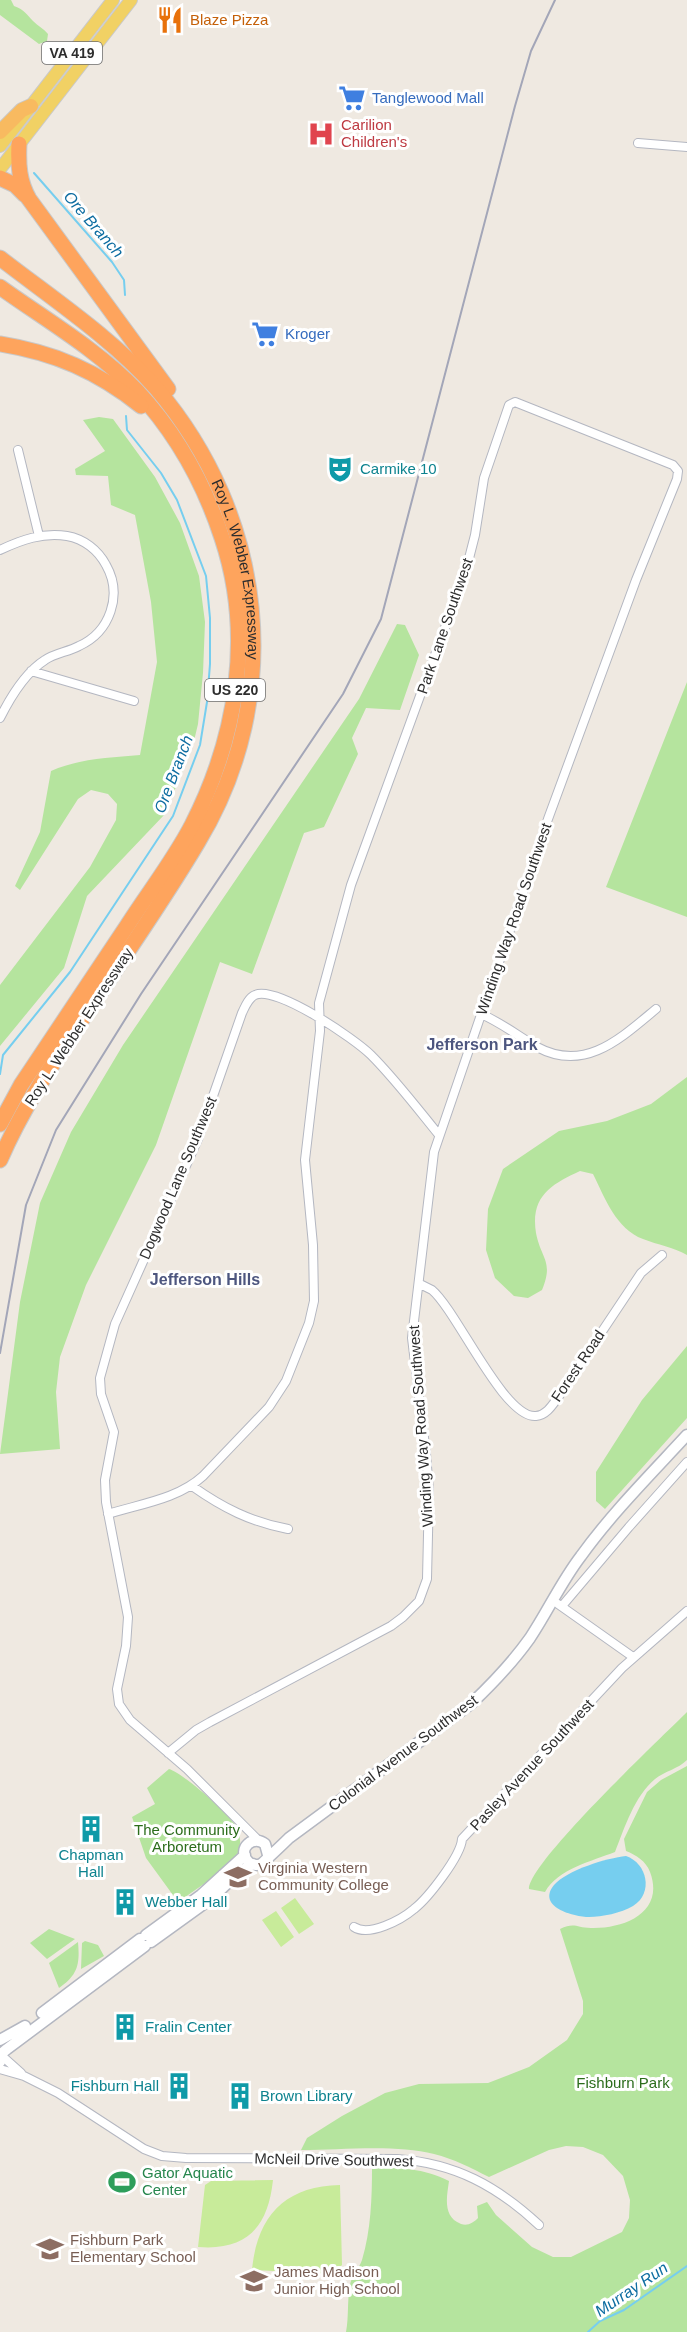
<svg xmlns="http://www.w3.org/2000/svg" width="687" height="2332" font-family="Helvetica,sans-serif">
	<rect width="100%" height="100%" fill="#efe9e1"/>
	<path fill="#b5e49e" d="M0,0H11L14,6C25,10 26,14 33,21C38,26 44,29 48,34L47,41L39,44L0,15Z
		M99,417L113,419L155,477L180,523L199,576L205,622L203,673L198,724L193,745L165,814L87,896L64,968L0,1046V985L90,867L116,820L117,804L108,794L91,790L78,799L20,890L15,886L40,832L51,771C81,758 109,758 140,755L157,662L151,602L135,515L111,505L108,476L76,475L75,469L105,451L83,420Z
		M397,624L405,625L419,655L400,710L366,708L352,738L358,754L324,827L304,833L252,974L220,962L156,1145L86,1285L60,1357L56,1392L60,1449L0,1454L20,1302L40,1203L71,1132L123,1045L359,699Z
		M687,682V917L606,887Z
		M687,1077V1255C673,1247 658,1245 643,1239C616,1229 605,1198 593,1174L580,1171C552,1184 530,1196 536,1233C541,1259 554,1261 542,1290L528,1298L514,1296L495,1278L486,1250L488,1209L503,1169L559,1131L607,1121L651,1104Z
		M687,1346V1418L605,1509L596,1501V1472L642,1400Z
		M687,1712V1760C678,1769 665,1771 655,1779C634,1797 625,1827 615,1852C592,1861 558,1869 545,1892L529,1889C529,1862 661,1738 687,1712Z
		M687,1766V2332H346C349,2317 347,2301 350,2285C351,2277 359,2269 362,2260C371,2230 372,2198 372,2167C399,2168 424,2168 449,2181C447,2196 442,2217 461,2224C468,2226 473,2223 478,2218L477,2206L487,2202L496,2215L532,2247L553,2257H571L622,2232L629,2218L630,2200L623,2176L603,2155L583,2147L566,2146L549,2150L489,2177C471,2168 454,2159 434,2154C396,2144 341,2150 301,2150L307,2138L342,2116L385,2093L419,2084L488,2083L529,2067L567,2040L583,2014V2001L560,1929C575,1922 576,1928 591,1928C625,1929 665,1912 650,1872C646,1861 636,1855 626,1851L624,1839L647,1792L661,1780Z
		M169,1769C183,1773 231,1815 237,1828C242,1840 241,1850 234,1860L232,1859L211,1879L178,1902L146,1858L132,1817L155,1804L147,1788Z
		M49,1929L75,1939L47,1959L30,1943Z
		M85,1941L98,1945L104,1956L81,1969L82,1943Z
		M78,1942C80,1964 78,1975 59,1988L49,1963Z"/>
	<path fill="#c8eb9a" d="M295,1898L314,1924L299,1934L281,1908Z
		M276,1911L294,1937L281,1947L262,1920Z
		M273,2180C268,2227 247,2251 198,2247L205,2185L211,2181Z
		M340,2185L342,2265L333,2274L252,2270C257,2216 285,2186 340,2185Z"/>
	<path fill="#76ceef" d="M626,1856C647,1863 654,1893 633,1906C621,1913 602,1917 589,1917C574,1917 536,1907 554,1885C567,1870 607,1858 626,1856Z"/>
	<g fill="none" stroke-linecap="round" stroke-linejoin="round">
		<path stroke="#76ceef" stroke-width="2" d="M34,173L112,262L124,280L125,295
			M0,1074L3,1055L70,972L173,816L200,745L207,702L210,664V618L206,576L177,500L161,473L127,430L126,416
			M588,2332L600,2321L624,2310L687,2266"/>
		<defs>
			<path id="minor" d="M638,143L687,147
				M18,450L39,536
				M0,550C21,540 43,532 67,536C84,539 98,550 106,565C123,595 110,632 79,646C68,652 55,653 45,660C26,672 10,698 0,718
				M31,671L134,701
				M481,1014C502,1023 518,1036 537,1047C585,1073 621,1038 656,1009
				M420,1284C424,1286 428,1288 432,1290C457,1311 504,1419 536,1416C547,1415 553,1404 559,1396L641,1273L662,1255
				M192,1486C223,1508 251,1522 288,1529
				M108,1514C140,1504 178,1499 203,1476L269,1407L286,1381L309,1323L314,1301L313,1245L305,1160L320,1031L319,1003L351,885L466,570L475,535L484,478L509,405L515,402L673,465L678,471L677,479L636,580L548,819L434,1152L412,1338L426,1454L429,1491L427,1579L419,1601L403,1617L391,1626L210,1722L196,1730L168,1753
				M558,1604L633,1657
				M562,1606L629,1527L687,1462
				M258,1840L187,1769L130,1720L119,1704L117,1689L126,1646L128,1617L106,1502L105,1480L114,1432L101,1394L100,1378L115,1324L198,1139L242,1013C245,1007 248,998 255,995C276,985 355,1039 371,1055C395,1079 417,1108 439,1135
				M354,1927C369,1937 401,1920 414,1909C428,1898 461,1856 462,1839L622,1668L687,1611
				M2,2056L21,2073
				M0,2069L24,2076L58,2093L144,2149L162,2156L186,2158L397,2159C455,2163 497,2186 539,2225"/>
			<path id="secondary" d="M268,1855L265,1844C260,1840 254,1839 248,1844C238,1853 249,1869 261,1864C263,1863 285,1842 289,1838L472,1703C493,1683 513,1662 530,1638C548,1611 561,1582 581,1556C612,1513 651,1474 687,1435
				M146,1935L201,1895L245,1855
				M151,1942L212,1898L239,1872L253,1864
				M42,2013L140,1939
				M0,2040L25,2026
				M0,2062L2,2053L7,2049L145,1946"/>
			<path id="primary" d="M0,146L113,0
				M0,169L131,0"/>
			<path id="trunk" d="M0,132L22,110L31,106"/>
			<g id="motorway">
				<path d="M19,144C18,165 19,181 29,199L168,389"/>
				<path d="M0,178L15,185L25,195"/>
				<path id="s1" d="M0,258C53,299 112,338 156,388C266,517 286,696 198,842C162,903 120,962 81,1021C51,1066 21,1111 0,1160"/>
				<path d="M0,287C46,320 98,350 137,391C177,434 204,483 222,538C254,634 237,737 192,825C174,860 148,893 127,926C92,979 56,1032 21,1085L0,1124"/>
				<path d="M0,344C55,353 97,371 141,406"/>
			</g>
		</defs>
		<use href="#minor" stroke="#b4b7c1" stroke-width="10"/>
		<use href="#secondary" stroke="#b4b7c1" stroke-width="13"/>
		<use href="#primary" stroke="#c9c9c9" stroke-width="14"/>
		<use href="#trunk" stroke="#c9c9c9" stroke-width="16"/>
		<use href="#motorway" stroke="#c9c9c9" stroke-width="17"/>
		<use href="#minor" stroke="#fff" stroke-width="8"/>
		<use href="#secondary" stroke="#fff" stroke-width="10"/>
		<use href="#primary" stroke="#f1d164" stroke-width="12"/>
		<use href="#trunk" stroke="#f8ba60" stroke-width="14"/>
		<use href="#motorway" stroke="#fea45d" stroke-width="15"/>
		<path stroke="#a3a6b8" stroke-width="2" d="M0,1353L26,1205L56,1130L141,994L343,694L381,619L515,106L531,51L555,0"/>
	</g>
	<defs>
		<symbol id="restaurant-bare" viewBox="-9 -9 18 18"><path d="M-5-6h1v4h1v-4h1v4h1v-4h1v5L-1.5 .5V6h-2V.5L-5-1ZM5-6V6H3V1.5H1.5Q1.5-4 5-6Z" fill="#e8710a" stroke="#fff" stroke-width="2.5" paint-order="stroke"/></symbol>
		<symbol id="supermarket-bare" viewBox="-9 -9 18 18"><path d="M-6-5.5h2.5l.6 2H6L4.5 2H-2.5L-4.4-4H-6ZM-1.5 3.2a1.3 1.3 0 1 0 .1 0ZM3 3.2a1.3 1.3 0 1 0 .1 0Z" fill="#3f7fe0" stroke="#fff" stroke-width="2.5" paint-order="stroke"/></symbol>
		<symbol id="hospital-bare" viewBox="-9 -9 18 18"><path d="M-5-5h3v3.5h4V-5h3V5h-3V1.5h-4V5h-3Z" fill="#e0444e" stroke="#fff" stroke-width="2.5" paint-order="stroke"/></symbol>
		<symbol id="theatre-bare" viewBox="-9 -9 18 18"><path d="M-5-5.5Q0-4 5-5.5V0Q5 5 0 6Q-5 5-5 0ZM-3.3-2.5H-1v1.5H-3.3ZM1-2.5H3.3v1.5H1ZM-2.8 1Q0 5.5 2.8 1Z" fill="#0f9aa8" stroke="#fff" stroke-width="2.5" paint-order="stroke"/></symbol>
		<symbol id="building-bare" viewBox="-9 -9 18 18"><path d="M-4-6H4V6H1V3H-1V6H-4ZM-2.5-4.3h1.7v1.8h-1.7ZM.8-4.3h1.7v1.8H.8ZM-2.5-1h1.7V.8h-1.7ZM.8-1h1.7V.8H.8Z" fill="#0f9aa8" stroke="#fff" stroke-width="2.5" paint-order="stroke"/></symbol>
		<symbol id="university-bare" viewBox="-9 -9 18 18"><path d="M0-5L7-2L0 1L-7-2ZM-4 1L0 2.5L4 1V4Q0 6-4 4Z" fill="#8d6e63" stroke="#fff" stroke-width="2.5" paint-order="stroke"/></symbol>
		<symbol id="stadium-bare" viewBox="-9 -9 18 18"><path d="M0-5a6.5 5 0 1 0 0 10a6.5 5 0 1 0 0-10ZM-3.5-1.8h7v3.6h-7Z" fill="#2e9e5b" stroke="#fff" stroke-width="2.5" paint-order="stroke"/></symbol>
		<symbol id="school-bare" viewBox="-9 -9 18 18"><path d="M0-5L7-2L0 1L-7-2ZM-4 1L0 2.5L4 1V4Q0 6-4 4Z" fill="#8d6e63" stroke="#fff" stroke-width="2.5" paint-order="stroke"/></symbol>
	</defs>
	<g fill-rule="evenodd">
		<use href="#restaurant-bare" x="151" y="1" width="38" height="38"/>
		<use href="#supermarket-bare" x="333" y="79" width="38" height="38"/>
		<use href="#hospital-bare" x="302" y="115" width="38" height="38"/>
		<use href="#supermarket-bare" x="246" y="315" width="38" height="38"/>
		<use href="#theatre-bare" x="321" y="450" width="38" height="38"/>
		<use href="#building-bare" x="72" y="1810" width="38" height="38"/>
		<use href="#university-bare" x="219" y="1858" width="38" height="38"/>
		<use href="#building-bare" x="106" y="1883" width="38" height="38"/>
		<use href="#building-bare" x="106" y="2008" width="38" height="38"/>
		<use href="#building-bare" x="160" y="2067" width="38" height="38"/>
		<use href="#building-bare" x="221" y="2077" width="38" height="38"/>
		<use href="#stadium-bare" x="103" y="2163" width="38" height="38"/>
		<use href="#school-bare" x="31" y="2230" width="38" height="38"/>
		<use href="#school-bare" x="235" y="2262" width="38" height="38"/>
	</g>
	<g text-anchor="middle" stroke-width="6" stroke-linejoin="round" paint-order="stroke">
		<g fill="#fff" stroke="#6d6d6d" stroke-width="1.5">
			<rect x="42" y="42" width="60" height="22" rx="4.5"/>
			<rect x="205" y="679" width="60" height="22" rx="4.5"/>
		</g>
		<g font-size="14" font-weight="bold" fill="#2e2e2e">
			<text x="72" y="58">VA 419</text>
			<text x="235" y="695">US 220</text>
		</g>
		<g font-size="15" fill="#c56008" stroke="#fff" text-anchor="start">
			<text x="190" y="25">Blaze Pizza</text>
		</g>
		<g font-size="15" fill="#366cbe" stroke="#fff" text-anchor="start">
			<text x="372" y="103">Tanglewood Mall</text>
			<text x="285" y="339">Kroger</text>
		</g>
		<g font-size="15" fill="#be3a42" stroke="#fff" text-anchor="start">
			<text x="341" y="130">Carilion<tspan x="341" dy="17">Children's</tspan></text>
		</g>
		<g font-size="15" fill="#0d838f" stroke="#fff" text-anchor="start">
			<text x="360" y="474">Carmike 10</text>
			<text x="91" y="1860" text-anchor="middle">Chapman<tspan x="91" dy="17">Hall</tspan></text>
			<text x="145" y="1907">Webber Hall</text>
			<text x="145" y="2032">Fralin Center</text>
			<text x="159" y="2091" text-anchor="end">Fishburn Hall</text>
			<text x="260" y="2101">Brown Library</text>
		</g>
		<g font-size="15" fill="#2e2e2e" stroke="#fff">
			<text dy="5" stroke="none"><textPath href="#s1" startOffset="406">Roy L. Webber Expressway</textPath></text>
			<text transform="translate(445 626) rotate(-71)" y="5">Park Lane Southwest</text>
			<text transform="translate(514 919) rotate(-71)" y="5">Winding Way Road Southwest</text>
			<text transform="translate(79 1027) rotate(-57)" y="5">Roy L. Webber Expressway</text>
			<text transform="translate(178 1178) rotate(-67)" y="5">Dogwood Lane Southwest</text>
			<text transform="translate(578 1366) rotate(-56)" y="5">Forest Road</text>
			<text transform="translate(421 1426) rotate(-94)" y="5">Winding Way Road Southwest</text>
			<text transform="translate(403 1753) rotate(-37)" y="5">Colonial Avenue Southwest</text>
			<text transform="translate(532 1765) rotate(-47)" y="5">Pasley Avenue Southwest</text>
			<text transform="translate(334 2160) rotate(1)" y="5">McNeil Drive Southwest</text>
		</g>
		<g font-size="15" fill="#2c6d1c" stroke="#fff">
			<text x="187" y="1835">The Community<tspan x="187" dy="17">Arboretum</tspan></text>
			<text x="623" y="2088">Fishburn Park</text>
		</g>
		<g font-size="15" fill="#785e54" stroke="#fff" text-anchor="start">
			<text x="258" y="1873">Virginia Western<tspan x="258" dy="17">Community College</tspan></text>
			<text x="70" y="2245">Fishburn Park<tspan x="70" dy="17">Elementary School</tspan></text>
			<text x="274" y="2277">James Madison<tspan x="274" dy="17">Junior High School</tspan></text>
		</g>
		<g font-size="15" fill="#27864d" stroke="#fff" text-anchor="start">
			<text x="142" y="2178">Gator Aquatic<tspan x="142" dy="17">Center</tspan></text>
		</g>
		<g font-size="16" font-style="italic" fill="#0e6da1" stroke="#fff">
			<text transform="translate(94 224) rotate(49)" y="6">Ore Branch</text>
			<text transform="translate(173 774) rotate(-69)" y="6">Ore Branch</text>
			<text transform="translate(631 2289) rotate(-34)" y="6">Murray Run</text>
		</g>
		<g font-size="16" font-weight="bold" fill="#4d567f" stroke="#fff">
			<text x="482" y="1050">Jefferson Park</text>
			<text x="205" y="1285">Jefferson Hills</text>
		</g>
	</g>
</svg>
